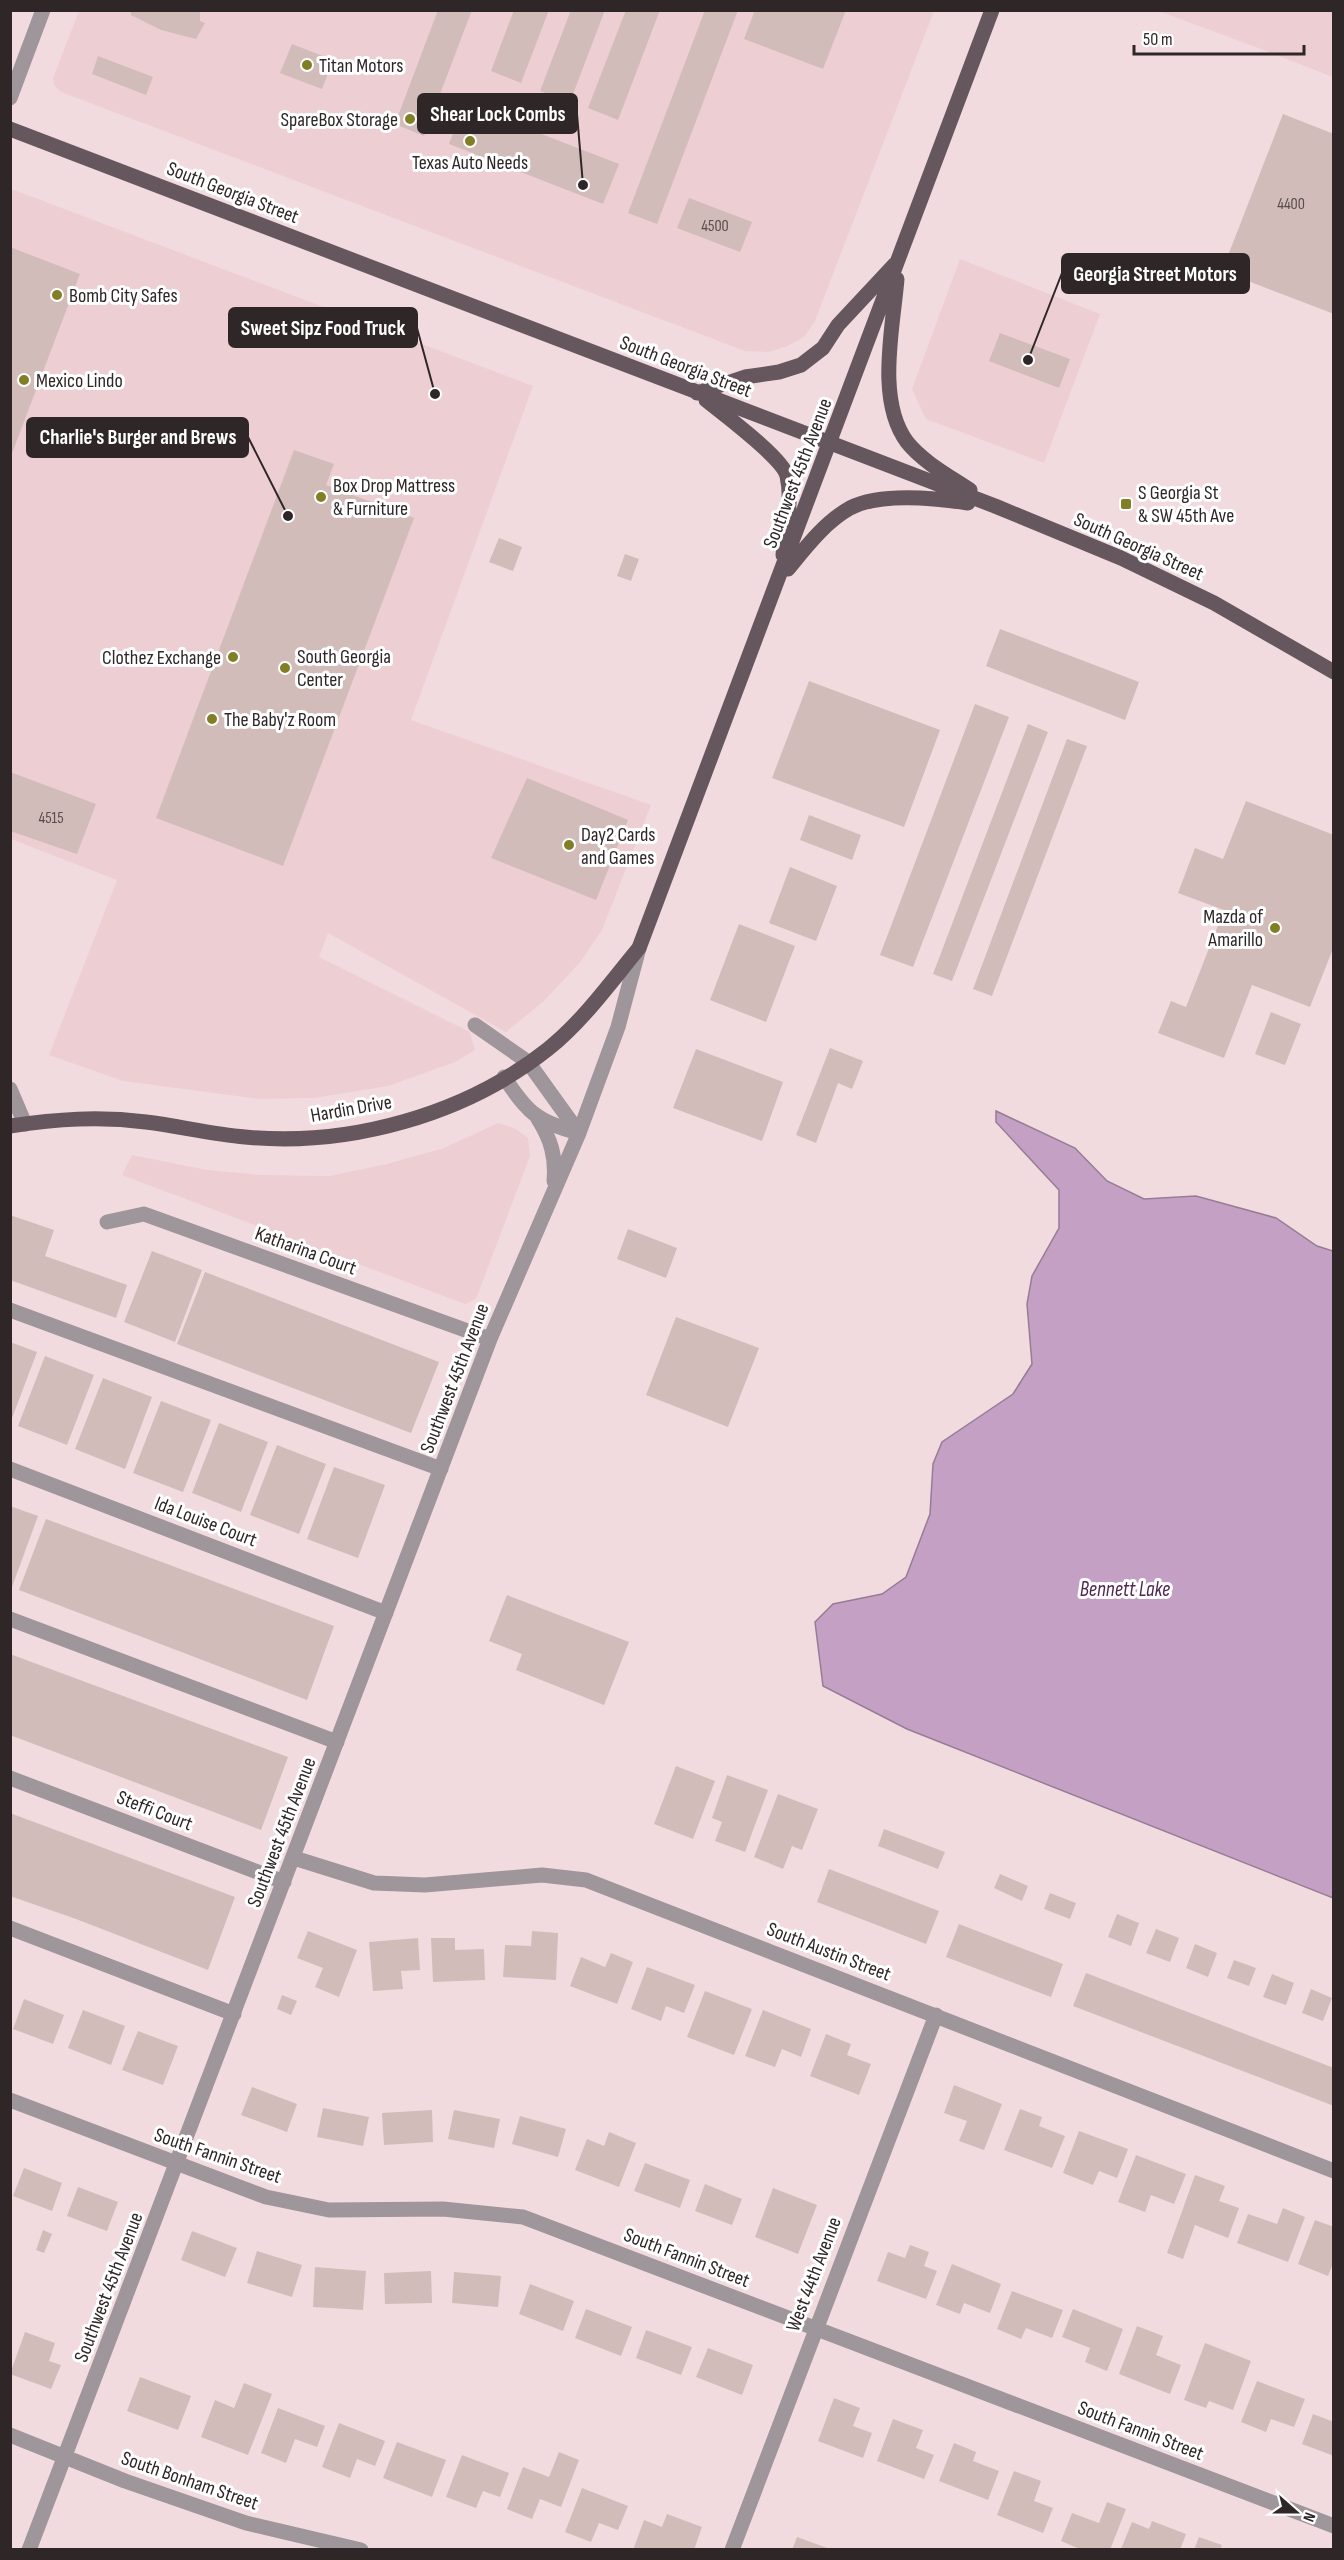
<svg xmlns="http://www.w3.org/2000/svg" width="1344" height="2560" font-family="'Sofia Sans Condensed',sans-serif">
	<rect width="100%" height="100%" fill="#f2dbdf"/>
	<path fill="#edced3" d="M79,11H934L815,321L805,336L788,346L768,352L745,351L61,92L54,85L53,78Z
		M1159,11H1333V77L1261,49Z
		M14,190L533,386L411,720L651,805L602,930L581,961L544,1001L506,1032L328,933L319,957L470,1032L475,1050L455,1062L388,1086L315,1098L260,1099L123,1081L49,1055L117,880L11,839L10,191Z
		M960,259L1100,314L1044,463L926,419L912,389Z
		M498,1123L514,1128L528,1138L530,1156L476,1299L465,1304L122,1175L132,1155L207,1170L260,1175L329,1176L387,1164L444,1148Z"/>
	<path fill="#c4a1c4" stroke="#977c95" stroke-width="1.5" d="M996,1111L1075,1148L1107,1181L1144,1199L1196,1196L1276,1218L1317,1246L1333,1251V1898L907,1729L823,1686L815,1622L833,1604L882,1594L906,1577L930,1514L933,1464L942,1442L1013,1394L1032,1364L1027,1304L1032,1276L1059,1228V1190L996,1122Z"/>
	<path fill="#d2bcb9" d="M131,10H200V21L205,23L196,39L161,30L131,15Z
		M438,10H472L424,136L395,124Z
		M514,10H549L521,83L491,71Z
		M571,10H605L570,102L540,91Z
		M626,10H660L618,120L588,108Z
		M705,10H738L657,224L628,213Z
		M755,10H846L823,69L744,39Z
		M292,44L333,60L322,89L280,73Z
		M98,56L153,77L146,95L92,74Z
		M464,104L619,164L603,204L449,144Z
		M1283,114L1334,134V314L1222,271Z
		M689,198L752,222L740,252L677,228Z
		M10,247L80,274L11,456H10Z
		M1000,333L1070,359L1059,388L989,361Z
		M294,450L334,464L326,485L414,518L283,866L156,818Z
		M499,538L522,547L513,571L489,562Z
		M625,554L639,559L631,581L617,576Z
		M1000,629L1139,682L1125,720L986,666Z
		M809,681L940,730L904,827L772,778Z
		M975,704L1009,717L913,967L880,955Z
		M1028,724L1048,732L952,981L933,974Z
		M1067,739L1087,746L992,996L973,989Z
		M10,772L96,804L77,854L10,831Z
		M527,778L628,820L596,900L491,858Z
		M1246,801L1334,835V946L1310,1007L1252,985L1224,1058L1158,1033L1171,1001L1186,1007L1224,910L1178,893L1195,848L1223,859Z
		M809,815L861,835L852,860L800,840Z
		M790,867L837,886L816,941L769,923Z
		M739,924L795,946L766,1022L710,1000Z
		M1271,1012L1301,1024L1285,1065L1255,1054Z
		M830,1048L863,1061L852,1089L838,1083L816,1143L796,1135Z
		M696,1049L783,1082L762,1141L673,1108Z
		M10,1215L54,1230L45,1256L127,1285L116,1318L10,1280Z
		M628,1229L677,1248L666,1278L617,1259Z
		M152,1251L202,1270L175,1342L124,1322Z
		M205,1272L439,1362L411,1433L177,1344Z
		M676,1317L759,1348L728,1427L646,1395Z
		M10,1342L37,1352L11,1421H10Z
		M45,1356L94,1375L67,1445L18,1426Z
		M103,1378L152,1397L125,1469L75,1449Z
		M161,1401L211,1420L183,1492L133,1473Z
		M219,1423L268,1442L241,1512L192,1493Z
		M277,1445L326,1464L299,1534L250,1515Z
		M334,1467L385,1485L358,1558L307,1539Z
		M10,1506L38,1516L12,1587L10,1586Z
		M46,1519L334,1626L307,1700L19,1590Z
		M507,1595L629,1642L604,1705L516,1670L522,1654L489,1641Z
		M10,1654L288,1757L261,1830L10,1735Z
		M676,1766L715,1781L693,1839L654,1824Z
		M727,1775L768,1790L745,1852L715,1841L722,1822L712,1818Z
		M778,1794L818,1809L802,1850L792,1846L783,1869L754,1857Z
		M10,1813L235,1897L208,1970L76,1919L10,1896Z
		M884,1829L945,1852L938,1869L878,1846Z
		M829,1869L939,1911L926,1944L817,1902Z
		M1000,1874L1028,1886L1022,1901L994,1888Z
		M1050,1893L1076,1903L1070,1919L1044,1909Z
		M1117,1914L1139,1923L1131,1946L1108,1937Z
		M959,1924L1063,1964L1051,1997L946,1957Z
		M1156,1929L1179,1938L1170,1962L1146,1953Z
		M308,1931L357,1950L339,1997L315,1987L323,1968L297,1958Z
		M532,1931L558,1933L556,1980L503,1977L505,1945L531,1946Z
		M418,1938L420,1970L401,1971L403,1989L373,1991L369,1942Z
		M431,1938H455V1950L484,1949L485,1980L433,1982Z
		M1195,1944L1217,1953L1208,1977L1186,1968Z
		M611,1953L633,1962L617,2004L570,1986L581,1957L605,1967Z
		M1234,1960L1256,1968L1249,1986L1227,1978Z
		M647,1967L695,1985L684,2013L666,2006L661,2021L631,2009Z
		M1086,1973L1334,2068V2106L1073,2006Z
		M1272,1974L1294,1983L1286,2005L1263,1997Z
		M1311,1989L1332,1998L1323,2021L1302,2013Z
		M705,1991L752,2009L734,2055L687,2037Z
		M282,1995L297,2001L291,2015L277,2009Z
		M24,1999L64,2015L53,2044L13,2029Z
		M83,2010L125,2026L111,2065L68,2048Z
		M763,2010L811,2029L801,2057L782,2049L775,2067L745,2056Z
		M138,2031L178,2046L163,2085L122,2070Z
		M826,2034L851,2044L847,2055L871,2064L859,2095L810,2076Z
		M954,2085L1002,2104L984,2150L959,2141L967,2121L944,2113Z
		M252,2087L297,2104L287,2132L241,2115Z
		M323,2108L369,2117L363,2146L317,2137Z
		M1020,2109L1042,2117L1039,2126L1065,2136L1052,2168L1004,2150Z
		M432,2110L433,2142L384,2145L382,2113Z
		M454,2110L500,2119L494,2148L448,2139Z
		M520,2116L566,2129L558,2157L512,2144Z
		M1079,2131L1128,2149L1117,2178L1099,2171L1093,2185L1063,2173Z
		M609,2132L636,2143L619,2187L575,2170L587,2139L604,2146Z
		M1136,2155L1186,2174L1174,2204L1151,2195L1145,2212L1118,2202Z
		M645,2163L690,2180L680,2208L634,2191Z
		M24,2168L62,2183L52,2211L13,2196Z
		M1195,2175L1225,2186L1219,2201L1239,2208L1228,2238L1195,2225L1183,2259L1167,2253Z
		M705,2184L742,2199L732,2225L695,2211Z
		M78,2187L118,2202L107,2231L67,2216Z
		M773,2188L817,2205L798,2254L755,2237Z
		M1283,2208L1305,2217L1288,2262L1237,2243L1248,2214L1277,2224Z
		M1315,2220L1334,2227V2261L1328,2276L1298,2264Z
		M43,2230L52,2234L44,2253L36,2250Z
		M192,2231L237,2248L225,2277L181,2260Z
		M910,2245L929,2252L924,2266L937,2271L926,2299L877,2281L888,2252L905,2258Z
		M257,2251L302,2265L292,2297L247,2283Z
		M952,2264L1001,2284L990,2313L964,2303L960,2314L936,2305Z
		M315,2267L366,2271L363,2310L313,2307Z
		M431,2271L432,2303L385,2304L384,2273Z
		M454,2272L501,2276L498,2307L452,2303Z
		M530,2284L574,2301L563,2331L519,2314Z
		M1012,2291L1063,2310L1052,2338L1026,2328L1021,2339L997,2329Z
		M586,2309L632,2327L621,2356L575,2338Z
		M1073,2309L1123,2329L1107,2371L1085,2362L1090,2348L1062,2337Z
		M1137,2326L1163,2336L1156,2355L1181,2365L1170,2394L1119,2374Z
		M646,2330L692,2347L681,2375L636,2358Z
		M25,2332L55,2343L49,2361L61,2365L51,2389L10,2374Z
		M1205,2343L1251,2361L1233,2410L1209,2401L1206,2408L1184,2400Z
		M708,2348L753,2365L742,2395L696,2377Z
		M140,2377L191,2396L178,2430L127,2411Z
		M1257,2381L1305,2399L1294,2427L1271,2419L1266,2432L1241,2422Z
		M244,2383L272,2394L248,2455L201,2437L215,2400L234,2408Z
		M834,2398L860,2408L853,2426L872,2433L863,2458L818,2441Z
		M278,2408L325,2426L317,2447L295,2439L286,2463L261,2453Z
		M1313,2414L1334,2422V2456L1302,2444Z
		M893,2419L923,2430L916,2448L934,2455L924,2479L877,2461Z
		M339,2423L385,2441L375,2466L357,2459L350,2478L322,2467Z
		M397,2442L446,2460L432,2497L383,2478Z
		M954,2443L976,2452L973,2461L999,2471L988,2500L939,2481Z
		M559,2452L579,2460L561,2507L540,2499L532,2519L507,2509L523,2467L549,2477Z
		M462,2455L509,2473L500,2497L483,2491L476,2508L446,2497Z
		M1014,2471L1041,2481L1034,2501L1053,2508L1043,2533L997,2515Z
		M582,2488L628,2506L618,2530L599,2523L591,2542L565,2532Z
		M1107,2502L1126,2509L1110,2550H1082L1061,2541L1072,2513L1099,2523Z
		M667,2514L702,2527L694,2550H633L644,2520L662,2527Z
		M1152,2521L1186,2534L1180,2550L1121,2549L1132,2522L1149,2529Z
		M797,2537L830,2549V2550H792Z
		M1199,2537L1222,2545L1220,2550H1194Z"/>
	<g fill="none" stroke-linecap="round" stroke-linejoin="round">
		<path stroke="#9e969a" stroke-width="15" d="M10,98L43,10
			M475,1025L528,1062L579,1133
			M504,1077C527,1112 537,1122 579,1133
			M10,1089L25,1124
			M538,1119C551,1139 556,1157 554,1181
			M107,1222L144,1214L490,1339
			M10,1310L441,1469
			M10,1469L386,1613
			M10,1619L337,1742
			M10,1778L284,1882
			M294,1858L374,1883L425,1885L542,1875L586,1880L1334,2171
			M10,1928L234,2014
			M10,2100L266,2197L329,2210L443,2209L523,2217L1334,2526
			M10,2435L125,2481L246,2523L361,2550
			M29,2550L490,1339L579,1133L618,1027L639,948
			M732,2550L936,2015"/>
		<path stroke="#66575e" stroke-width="15" d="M10,129L995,506L1121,558L1214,603L1334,672
			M897,279C893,328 876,400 907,442C923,462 949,476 970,490
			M697,393L745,377L779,372L801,365L823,348L838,325L895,264
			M706,400C723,414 783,458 787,476C793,501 785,530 783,555
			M788,569C806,547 825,522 850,508C881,492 935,498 968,503
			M10,1126C57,1119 99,1116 146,1122C179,1126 211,1134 245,1137C349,1147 465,1115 548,1049C583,1021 610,983 639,948L992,10"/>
	</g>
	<g fill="#827e25" stroke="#fff" stroke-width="2">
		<circle cx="307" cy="65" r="6"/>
		<circle cx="410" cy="119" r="6"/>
		<circle cx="470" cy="141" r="6"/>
		<circle cx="57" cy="295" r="6"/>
		<circle cx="24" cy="380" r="6"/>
		<circle cx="321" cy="497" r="6"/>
		<rect x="1120" y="498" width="12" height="12" rx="3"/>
		<circle cx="233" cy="657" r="6"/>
		<circle cx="285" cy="668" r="6"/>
		<circle cx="212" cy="719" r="6"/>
		<circle cx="569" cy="845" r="6"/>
		<circle cx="1275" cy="928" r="6"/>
	</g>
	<g text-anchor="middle" stroke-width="6" stroke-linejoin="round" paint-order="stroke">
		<g font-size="16" fill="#584c4c">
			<text x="1291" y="209">4400</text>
			<text x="715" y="231">4500</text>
			<text x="51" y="823">4515</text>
		</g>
		<g font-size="20" fill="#2f2628" stroke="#fff" text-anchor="start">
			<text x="319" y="72">Titan Motors</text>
			<text x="398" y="126" text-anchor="end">SpareBox Storage</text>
			<text x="470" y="169" text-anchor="middle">Texas Auto Needs</text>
			<text x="69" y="302">Bomb City Safes</text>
			<text x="36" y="387">Mexico Lindo</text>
			<text x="333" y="492">Box Drop Mattress<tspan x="333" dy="23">&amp; Furniture</tspan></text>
			<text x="1138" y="499">S Georgia St<tspan x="1138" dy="23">&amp; SW 45th Ave</tspan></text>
			<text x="297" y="663">South Georgia<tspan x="297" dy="23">Center</tspan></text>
			<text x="221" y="664" text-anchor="end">Clothez Exchange</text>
			<text x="224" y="726">The Baby'z Room</text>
			<text x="581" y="841">Day2 Cards<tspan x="581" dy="23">and Games</tspan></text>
			<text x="1263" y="923" text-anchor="end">Mazda of<tspan x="1263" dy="23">Amarillo</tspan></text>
		</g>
		<g font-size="20" fill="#2f2628" stroke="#fff">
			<text transform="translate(233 192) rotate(21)" y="7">South Georgia Street</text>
			<text transform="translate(686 366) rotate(21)" y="7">South Georgia Street</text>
			<text transform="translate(797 473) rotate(-69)" y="7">Southwest 45th Avenue</text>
			<text transform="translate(1139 546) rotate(24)" y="7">South Georgia Street</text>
			<text transform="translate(351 1108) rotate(-10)" y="7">Hardin Drive</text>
			<text transform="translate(306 1250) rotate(20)" y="7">Katharina Court</text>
			<text transform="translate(454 1378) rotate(-69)" y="7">Southwest 45th Avenue</text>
			<text transform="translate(206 1521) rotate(21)" y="7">Ida Louise Court</text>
			<text transform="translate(155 1810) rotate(21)" y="7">Steffi Court</text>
			<text transform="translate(281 1832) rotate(-69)" y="7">Southwest 45th Avenue</text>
			<text transform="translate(829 1951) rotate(21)" y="7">South Austin Street</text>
			<text transform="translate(218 2155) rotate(19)" y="7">South Fannin Street</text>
			<text transform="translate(687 2257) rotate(21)" y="7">South Fannin Street</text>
			<text transform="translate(813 2274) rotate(-69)" y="7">West 44th Avenue</text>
			<text transform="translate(108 2287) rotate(-69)" y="7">Southwest 45th Avenue</text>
			<text transform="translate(1141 2430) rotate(21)" y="7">South Fannin Street</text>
			<text transform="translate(190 2480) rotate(19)" y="7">South Bonham Street</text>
		</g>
		<g font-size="21" font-style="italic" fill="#522653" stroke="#fff">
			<text x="1125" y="1596">Bennett Lake</text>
		</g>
	</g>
	<path fill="none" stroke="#2f2628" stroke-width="2" d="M583 185L577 114M1028 360L1062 273M435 394L417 328M288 516L248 437"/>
	<g fill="#2f2628" stroke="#fff" stroke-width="2">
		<circle cx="583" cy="185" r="6"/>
		<circle cx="1028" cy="360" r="6"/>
		<circle cx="435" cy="394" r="6"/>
		<circle cx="288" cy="516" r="6"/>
	</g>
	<g fill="#2f2628" stroke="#2f2628" stroke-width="2">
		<rect x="418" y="94" width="159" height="39" rx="6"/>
		<rect x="1062" y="254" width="187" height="39" rx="6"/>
		<rect x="229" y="308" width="188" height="39" rx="6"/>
		<rect x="27" y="418" width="221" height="39" rx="6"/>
	</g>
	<g font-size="21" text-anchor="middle" font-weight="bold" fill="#fff">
		<text x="498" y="121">Shear Lock Combs</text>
		<text x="1155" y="281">Georgia Street Motors</text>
		<text x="323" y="335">Sweet Sipz Food Truck</text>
		<text x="138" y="444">Charlie's Burger and Brews</text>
	</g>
	<rect width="1344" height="2560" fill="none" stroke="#2f2628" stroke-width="24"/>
	<g transform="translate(1296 2512) rotate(111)" stroke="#ffffff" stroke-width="4.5" paint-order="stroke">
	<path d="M0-4.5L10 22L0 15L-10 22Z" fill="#2f2628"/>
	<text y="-9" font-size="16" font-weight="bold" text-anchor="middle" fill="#2f2628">N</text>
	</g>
	<path d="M1134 45v9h170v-9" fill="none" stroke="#2f2628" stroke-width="3"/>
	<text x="1143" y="45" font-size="18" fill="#2f2628" stroke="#ffffff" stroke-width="4.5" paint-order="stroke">50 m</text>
</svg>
